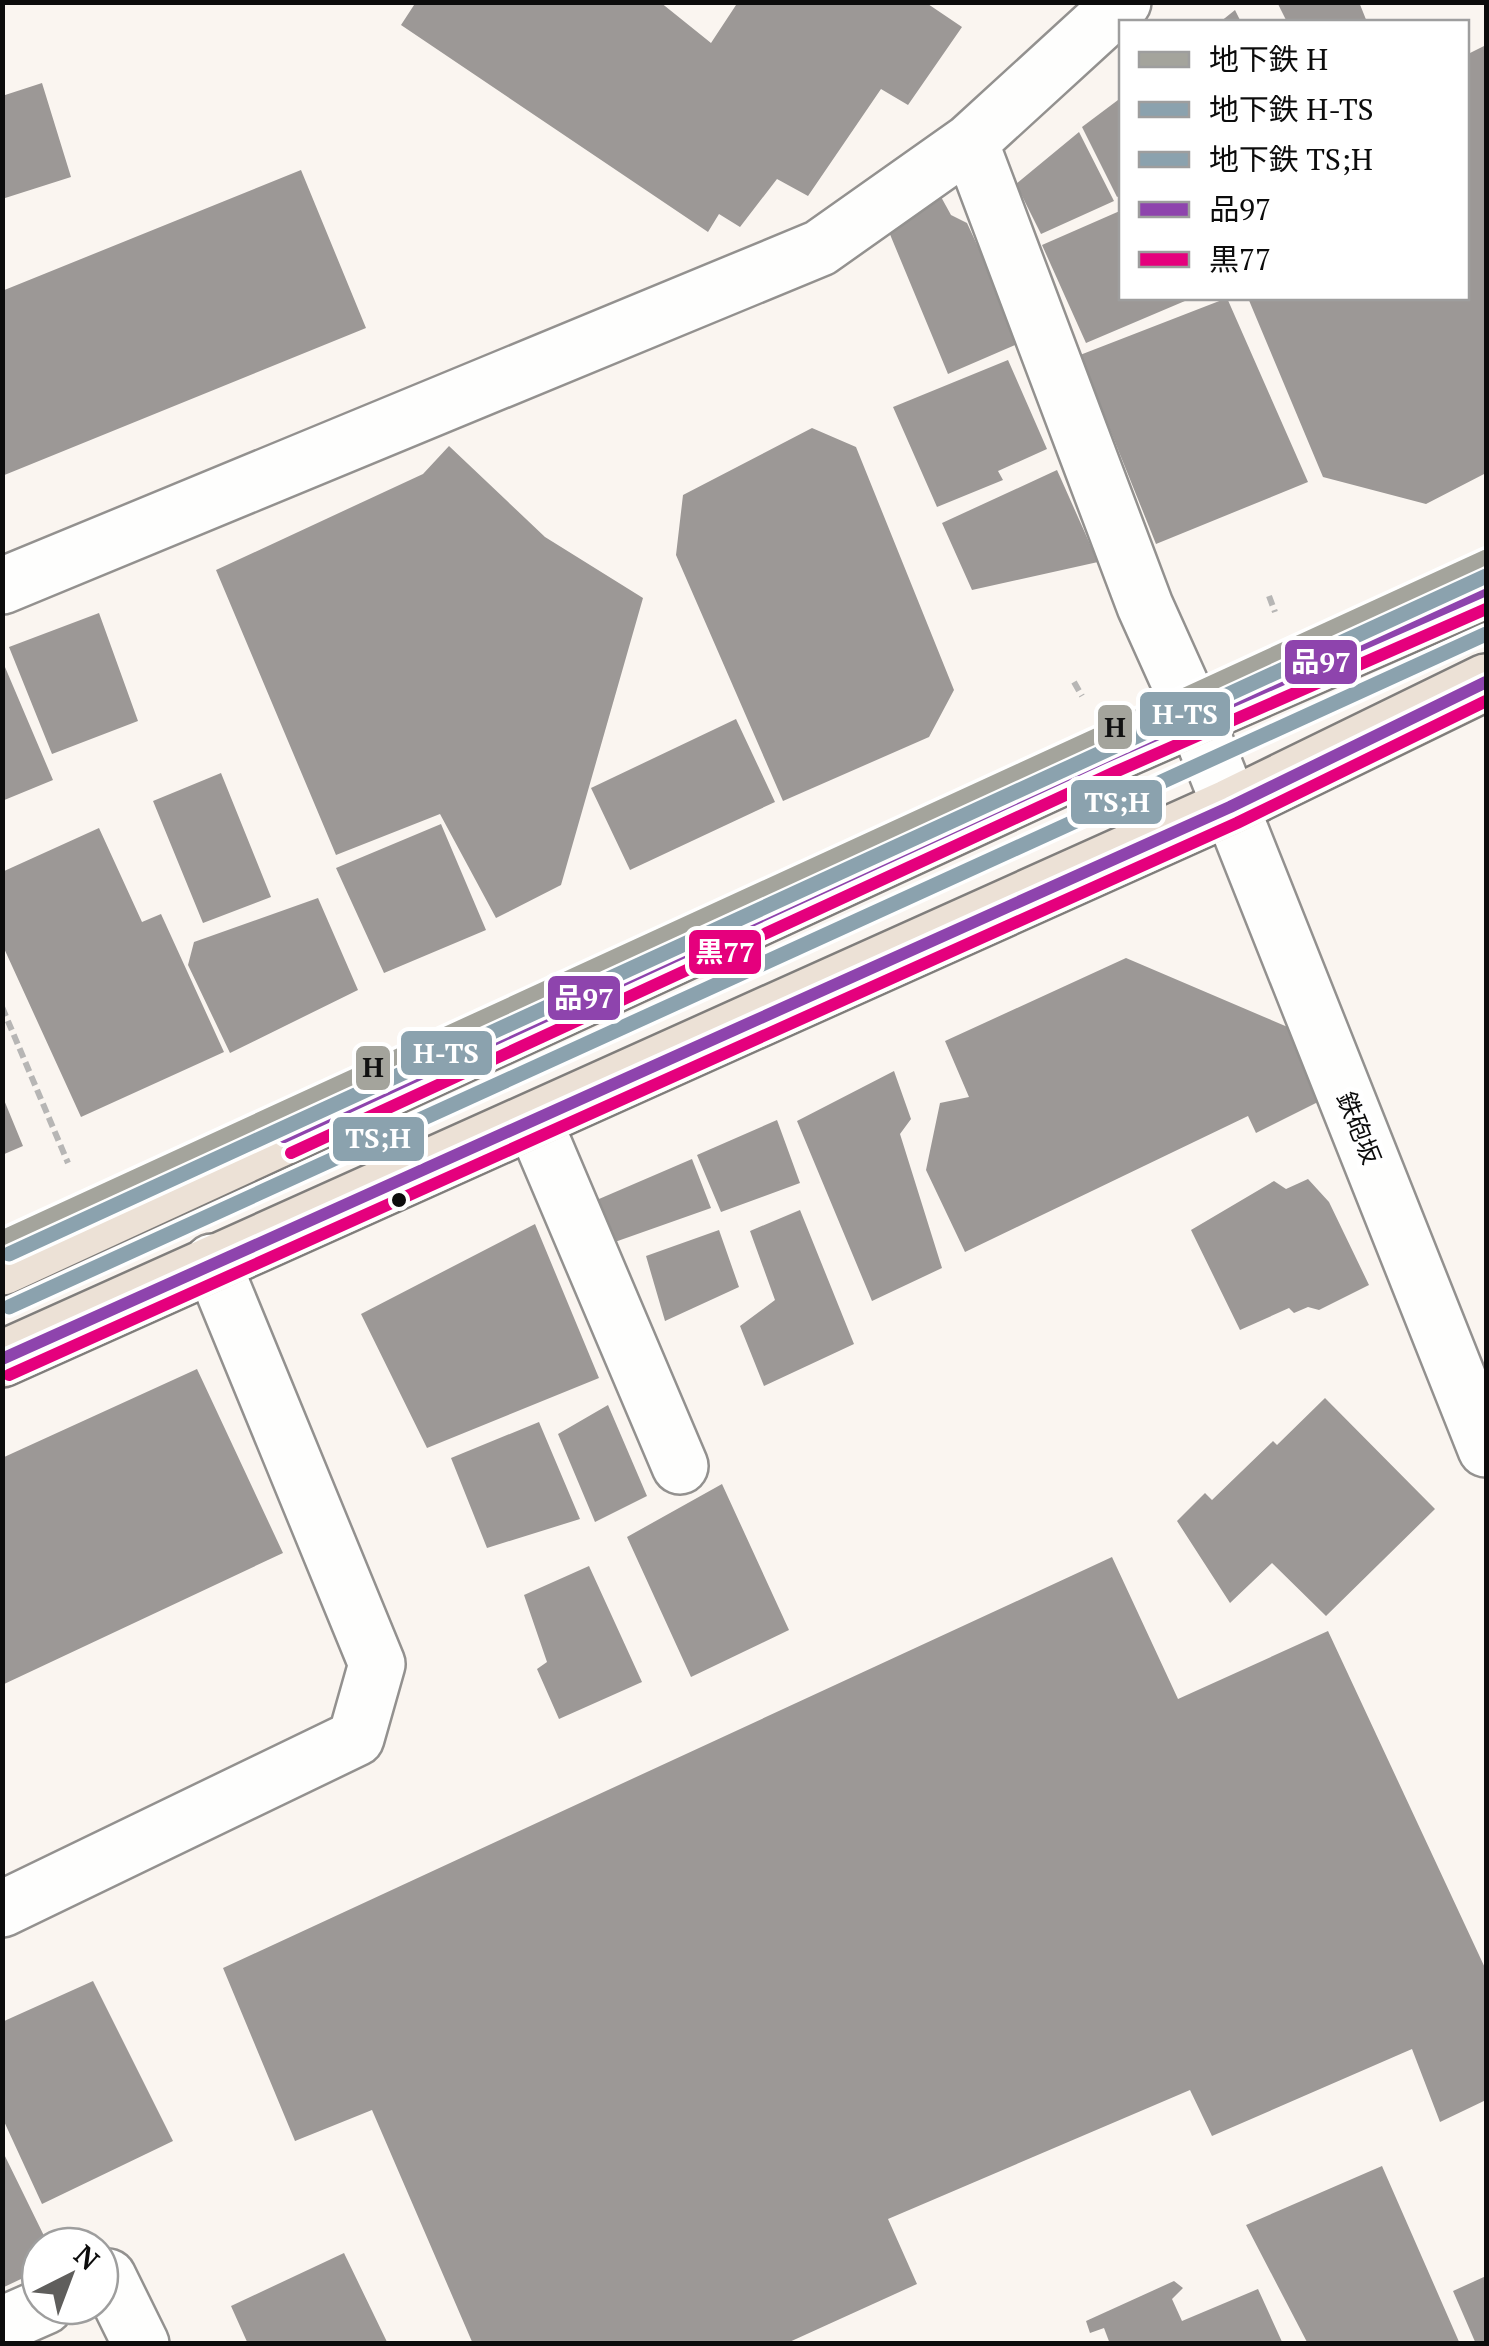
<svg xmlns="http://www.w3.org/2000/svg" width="1489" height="2346" font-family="'PT Serif','Noto Sans JP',serif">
	<rect width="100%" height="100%" fill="#faf5f0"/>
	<path fill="#9c9896" d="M416,2H660L711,43L738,2H925L962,27L908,105L881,89L808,196L777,179L740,227L719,214L708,232L401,25Z
		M1277,2H1359L1367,22H1287Z
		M1235,10L1241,22H1220Z
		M1486,45V473L1426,504L1323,477L1248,298H1466V55Z
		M42,83L71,177L2,199V96Z
		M1122,97V195L1117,197L1082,127Z
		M1079,132L1114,201L1041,234L1016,184Z
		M301,170L366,328L2,476V291Z
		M940,195L951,215L967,223L1022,342L948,374L889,232Z
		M1122,210V298H1192L1086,343L1042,245Z
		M1227,298L1308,482L1156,544L1080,355Z
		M1008,360L1047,449L998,471L1003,480L937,507L893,407Z
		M812,428L856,447L954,690L929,737L783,801L676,555L683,495Z
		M449,446L545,537L643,598L561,885L496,918L440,814L336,855L216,570L423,474Z
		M1057,470L1098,562L972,590L942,523Z
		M99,613L138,721L52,754L9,647Z
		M2,660L53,780L2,801Z
		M736,719L775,802L630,870L591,788Z
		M221,773L271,897L203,923L153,801Z
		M441,824L486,930L384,973L336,868Z
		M99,828L142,922L161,914L224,1052L81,1117L2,944V872Z
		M318,898L358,990L230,1053L188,965L194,942Z
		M1126,958L1290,1028L1326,1098L1256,1133L1248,1116L965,1252L926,1170L940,1103L969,1097L945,1041Z
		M894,1071L911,1119L900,1134L942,1268L872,1301L797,1121Z
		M2,1095L23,1146L2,1155Z
		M777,1120L800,1183L721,1212L697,1155Z
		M692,1159L711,1208L612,1243L592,1202Z
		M1308,1179L1329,1202L1369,1285L1319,1310L1308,1307L1294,1313L1289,1308L1240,1330L1191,1230L1274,1181L1286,1189Z
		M800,1210L854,1344L764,1386L740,1326L775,1300L750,1231Z
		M535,1224L599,1378L427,1448L361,1314Z
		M719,1230L739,1287L665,1321L646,1256Z
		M197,1369L283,1553L2,1685V1458Z
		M1325,1398L1435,1509L1326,1616L1272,1563L1230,1603L1177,1521L1205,1493L1212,1500L1273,1441L1277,1445Z
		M608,1405L647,1496L595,1522L558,1434Z
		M539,1422L580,1519L487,1548L451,1458Z
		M722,1484L789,1630L691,1677L627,1537Z
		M1112,1557L1178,1699L1328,1631L1486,1970V2100L1440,2122L1412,2049L1212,2136L1190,2090L888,2219L917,2284L785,2344H473L372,2110L295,2141L223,1968Z
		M589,1566L642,1682L559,1719L537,1669L547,1662L524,1595Z
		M93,1981L173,2141L42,2204L2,2117V2022Z
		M2,2150L49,2246H40V2270L2,2288Z
		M1382,2166L1460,2344H1308L1246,2225Z
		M344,2253L388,2344H248L231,2306Z
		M1486,2276V2344H1476L1453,2291Z
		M1174,2281L1183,2288L1172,2299L1182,2321L1258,2289L1283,2344H1110L1104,2328L1090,2333L1086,2321Z"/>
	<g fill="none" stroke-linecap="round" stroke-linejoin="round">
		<defs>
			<path id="minor" d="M970,142L1145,606L1195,717L1486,1449
				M2,586L820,248L970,142L1123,2
				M534,1122L680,1466
				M2,1909L356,1738L377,1664L212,1262
				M100,2281L108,2277L141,2344
				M2,2325L45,2306"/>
			<path id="major" d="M2,1267L1108,756L1486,590
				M2,1359L1230,807L1486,682"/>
		</defs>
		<use href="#minor" stroke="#93918f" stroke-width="60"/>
		<use href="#major" stroke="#807e7c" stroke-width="60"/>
		<path stroke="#b7b6b5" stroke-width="6" stroke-dasharray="10 5" stroke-linecap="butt" d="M1269,596L1275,612
			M1074,682L1082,696
			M2,1007L68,1163"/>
		<use href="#minor" stroke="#fefefd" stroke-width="55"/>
		<use href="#major" stroke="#ece1d6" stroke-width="55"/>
		<defs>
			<path id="bus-1" d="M284,1137L1108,756L1486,590
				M2,1359L1230,807L1486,682"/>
			<path id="bus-2" d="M291,1153L1115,772L1486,609
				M9,1375L1237,823L1486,701"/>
		</defs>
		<use href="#bus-1" stroke="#fff" stroke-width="20"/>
		<use href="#bus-2" stroke="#fff" stroke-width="20"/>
		<use href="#bus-1" stroke="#8e44ad" stroke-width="12"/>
		<use href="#bus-2" stroke="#e5007d" stroke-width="12"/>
		<defs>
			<path id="metro-1" d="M2,1238L1486,557"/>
			<path id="metro-2" d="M9,1254L1486,576"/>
			<path id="metro-3" d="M9,1307L1486,634"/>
		</defs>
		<use href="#metro-1" stroke="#fff" stroke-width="22"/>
		<use href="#metro-2" stroke="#fff" stroke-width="22"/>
		<use href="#metro-3" stroke="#fff" stroke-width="22"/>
		<use href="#metro-1" stroke="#a4a49c" stroke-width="15"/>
		<use href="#metro-2" stroke="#8ba2ae" stroke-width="15"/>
		<use href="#metro-3" stroke="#8ba2ae" stroke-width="15"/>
	</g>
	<circle fill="#0c0c0c" stroke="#fff" stroke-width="4" cx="399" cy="1200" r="9"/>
	<g text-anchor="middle" stroke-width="10" stroke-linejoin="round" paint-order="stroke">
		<g font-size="25" fill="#0c0c0c" stroke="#fff">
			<text transform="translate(1359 1128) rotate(68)" y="9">鉄砲坂</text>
		</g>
	</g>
	<g stroke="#fff" stroke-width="4">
		<rect x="1283" y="638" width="76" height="48" rx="10" fill="#8e44ad"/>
		<rect x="1138" y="690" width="94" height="48" rx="10" fill="#8ba2ae"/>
		<rect x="1096" y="703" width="38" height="48" rx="10" fill="#a4a49c"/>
		<rect x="1069" y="778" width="95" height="48" rx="10" fill="#8ba2ae"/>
		<rect x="687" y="928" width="76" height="48" rx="10" fill="#e5007d"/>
		<rect x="546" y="974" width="76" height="48" rx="10" fill="#8e44ad"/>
		<rect x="399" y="1029" width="95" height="48" rx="10" fill="#8ba2ae"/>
		<rect x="354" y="1044" width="38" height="48" rx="10" fill="#a4a49c"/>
		<rect x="331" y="1115" width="95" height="48" rx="10" fill="#8ba2ae"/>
	</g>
	<g font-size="28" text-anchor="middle" font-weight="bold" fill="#fff">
		<text x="1321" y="672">品97</text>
		<text x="1185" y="724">H-TS</text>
		<text x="1117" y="812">TS;H</text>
		<text x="725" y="962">黒77</text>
		<text x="584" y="1008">品97</text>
		<text x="446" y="1063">H-TS</text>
		<text x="378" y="1148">TS;H</text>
	</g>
	<g font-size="28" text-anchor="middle" font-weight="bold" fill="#111">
		<text x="1115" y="737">H</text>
		<text x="373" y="1077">H</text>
	</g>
	<rect width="1489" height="2346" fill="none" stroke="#0c0c0c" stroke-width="10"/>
	<rect x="1119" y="20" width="350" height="280" fill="#ffffff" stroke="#9e9e9e" stroke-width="2.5"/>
	<rect x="1139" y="52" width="50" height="15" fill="#a4a49c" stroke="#9e9e9e" stroke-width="2.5"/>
	<text x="1209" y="70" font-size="30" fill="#0c0c0c">地下鉄 H</text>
	<rect x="1139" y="102" width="50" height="15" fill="#8ba2ae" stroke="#9e9e9e" stroke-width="2.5"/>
	<text x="1209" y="120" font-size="30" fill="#0c0c0c">地下鉄 H-TS</text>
	<rect x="1139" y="152" width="50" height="15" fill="#8ba2ae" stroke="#9e9e9e" stroke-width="2.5"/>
	<text x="1209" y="170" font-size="30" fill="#0c0c0c">地下鉄 TS;H</text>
	<rect x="1139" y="202" width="50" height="15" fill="#8e44ad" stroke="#9e9e9e" stroke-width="2.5"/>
	<text x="1209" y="220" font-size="30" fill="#0c0c0c">品97</text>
	<rect x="1139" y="252" width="50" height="15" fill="#e5007d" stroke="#9e9e9e" stroke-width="2.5"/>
	<text x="1209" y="270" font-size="30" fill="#0c0c0c">黒77</text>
	<g transform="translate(70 2276) rotate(42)"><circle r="48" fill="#ffffff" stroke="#9e9e9e" stroke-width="2.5"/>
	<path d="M0-8L18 38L0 25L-18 38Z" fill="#5f5e5c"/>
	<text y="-15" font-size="28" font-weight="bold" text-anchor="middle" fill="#0c0c0c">N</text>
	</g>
</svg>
